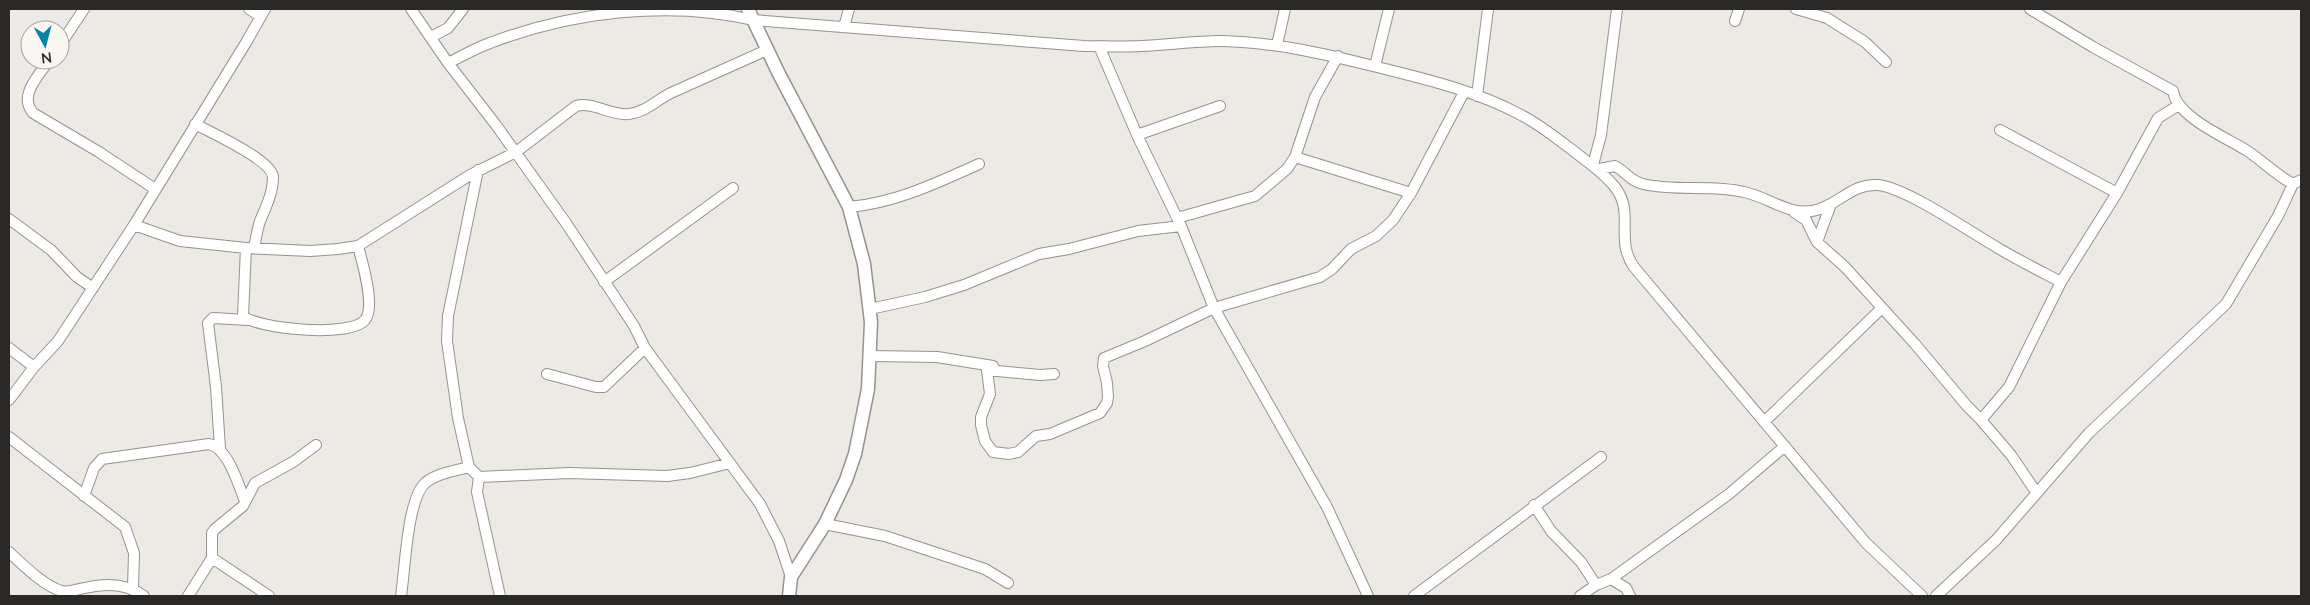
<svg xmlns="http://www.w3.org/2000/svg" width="2310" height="605" font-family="Lato,sans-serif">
	<rect width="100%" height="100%" fill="#edeae5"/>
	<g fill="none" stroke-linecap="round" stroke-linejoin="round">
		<defs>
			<path id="minor" d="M249,9L260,16
				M411,9L448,63L496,125L566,223L634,326L645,348L760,504L779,541L791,577
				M1796,9L1827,18L1865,42L1886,62
				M2030,9L2093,47L2173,91C2177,117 2225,137 2246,150C2263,161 2276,175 2293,184
				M1735,21L1739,9
				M844,27L849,9
				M431,37L448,28L463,9
				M60,45L84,9
				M1277,45L1285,9
				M1099,46L1137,135L1181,226L1214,308L1327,507L1368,596
				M49,60C39,76 18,95 33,113L99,152L155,189
				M448,63C462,56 476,48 490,43C571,12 669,0 753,20L1084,46C1103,46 1122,47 1141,46C1167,45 1194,41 1221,41C1274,42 1326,54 1377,67C1425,79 1477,91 1521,115C1539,124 1555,137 1571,149C1586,161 1602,171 1614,186C1636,212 1614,239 1634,267L1866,543L1922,596
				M1375,66L1389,9
				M1477,96L1488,9
				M195,124C210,132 272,160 273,177C273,193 266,207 260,221C257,230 256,239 254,248
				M2000,130L2117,193
				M1137,135L1220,106
				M1295,157L1411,193
				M1593,165L1601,135L1617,9
				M1599,169L1615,166C1625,171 1630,181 1643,184C1676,192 1711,184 1744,192C1768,197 1788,215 1812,211C1837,207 1851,183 1878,185C1907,188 1970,232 1998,248C2018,260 2040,271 2061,282
				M478,170L448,316L447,341L458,418L469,467L479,477L477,492L500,596
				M849,207C895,203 937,183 979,164
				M1794,212L1806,220L1817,242L1845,267L1915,344L1967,406L1981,420L2011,455L2036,492
				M1177,218L1255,196L1287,169L1295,157L1315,97L1338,56
				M9,219L51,250L77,277L93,288
				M134,225L180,241L246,248L310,251L338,249L358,246L470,175L516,152L576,106C593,101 610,116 629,114C647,112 657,99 673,92C704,78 736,64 767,50
				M1817,242L1831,204
				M246,248L243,316C258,329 350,338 365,320C376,306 362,262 358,246
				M604,282L733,188
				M870,309L925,297L964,285L1039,254L1069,249L1138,231L1181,226
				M9,348L34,367
				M870,356L937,357L993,366L987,370L1040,375L1054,374
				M987,370L990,394L981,417V425L985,441L993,452L1009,454L1018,452L1036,436L1050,434L1100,413L1107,403L1108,397L1107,383L1103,366L1104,358L1145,341L1214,308L1320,277L1332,269L1351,249L1376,236L1393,220L1411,193L1464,92
				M547,374L596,387H604L645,348
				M9,400L34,367L58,341L134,225L247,41L265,9
				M1981,420L2009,387L2061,282L2117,193L2158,118L2179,105
				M1764,422L1882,308
				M9,437L125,527L134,553L133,589
				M220,448L216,387L208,323L213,318L248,320
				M479,477L569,473L667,476L690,473L730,463
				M84,496L94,468L102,459L209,444C228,448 238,484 245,501
				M1534,505L1551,531L1581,562L1596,585L1611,579L1626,588L1630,596
				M825,524L885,536L985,569L1008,583
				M9,552C22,564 45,587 62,591C70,593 76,589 85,588C106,583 126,583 144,596
				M212,558L269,596
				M1611,579L1729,494L1785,446
				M188,596L212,558V533L215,529L243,506L255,483L293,462L316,445
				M401,596C405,571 407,500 425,483C437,473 455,471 469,467
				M1414,596L1601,457
				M1580,596L1596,585
				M1936,596L1996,540L2089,433L2226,304L2278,216L2293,184L2301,180"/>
			<path id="tertiary" d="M748,9L778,72L849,207L864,264L871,322L868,389L855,454L846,480L825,524L791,577L789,596"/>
		</defs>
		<use href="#minor" stroke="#96938e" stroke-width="12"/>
		<use href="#tertiary" stroke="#96938e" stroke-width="15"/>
		<use href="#minor" stroke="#fff" stroke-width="10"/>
		<use href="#tertiary" stroke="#fff" stroke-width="12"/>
	</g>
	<rect width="2310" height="605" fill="none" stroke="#2a2927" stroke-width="20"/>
	<g transform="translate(45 45) rotate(173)"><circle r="24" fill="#faf7f2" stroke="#a7a5a1"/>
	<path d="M0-4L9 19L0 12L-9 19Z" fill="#0283a7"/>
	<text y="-8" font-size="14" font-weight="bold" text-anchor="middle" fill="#2a2927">N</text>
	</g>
</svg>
